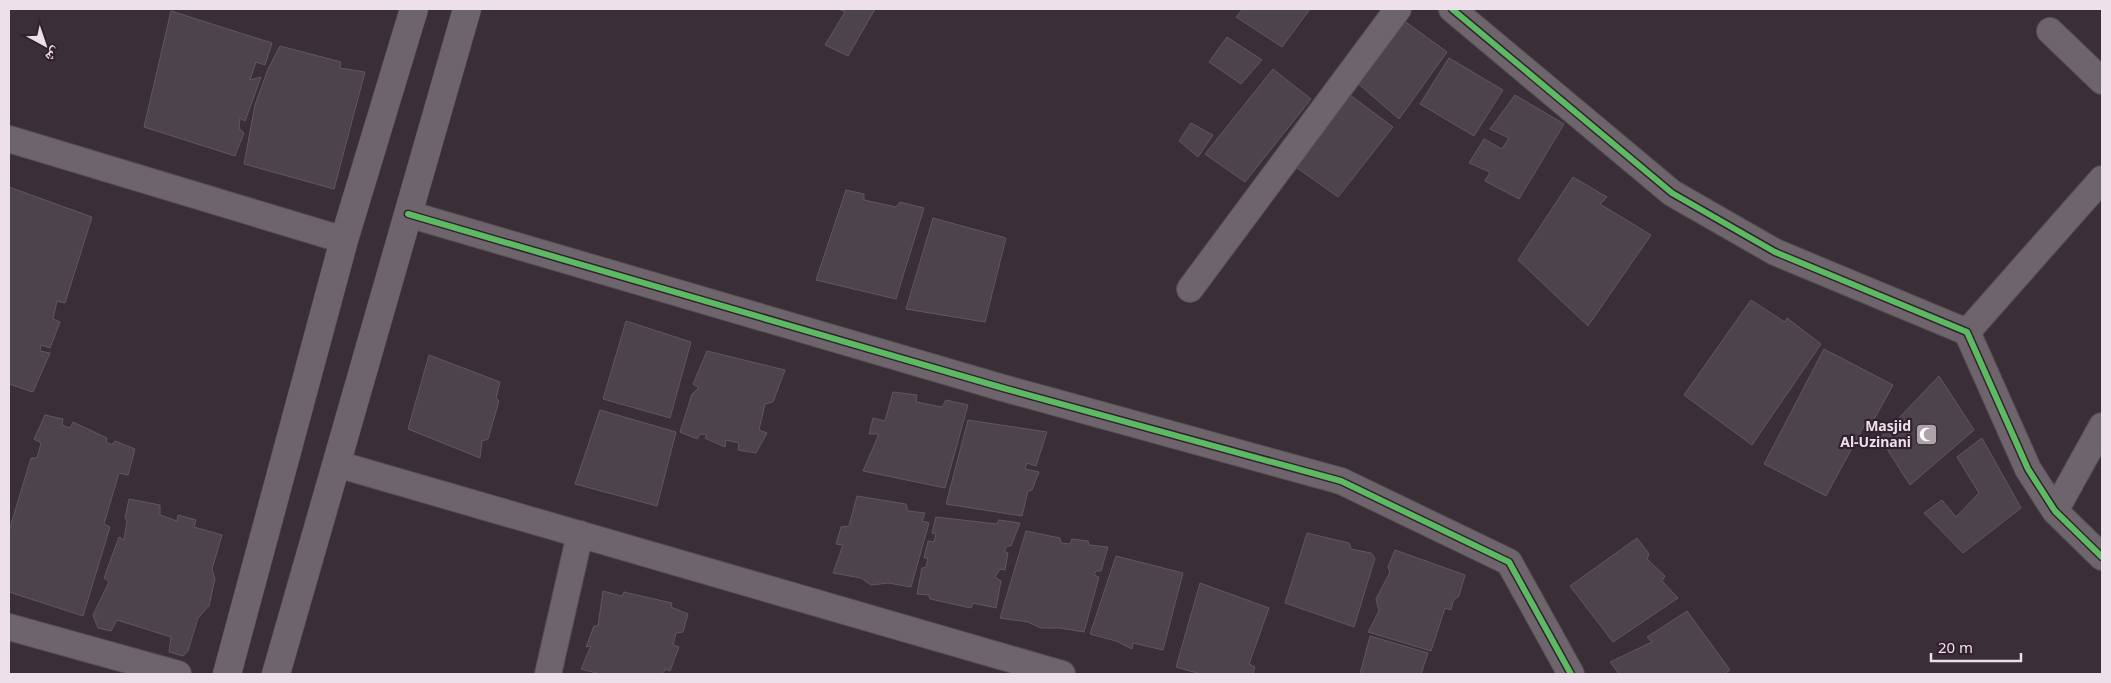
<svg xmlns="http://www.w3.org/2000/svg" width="2111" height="683" font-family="'Noto Sans','Noto Naskh Arabic',sans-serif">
	<rect width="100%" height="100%" fill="#3a2f37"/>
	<path fill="#4c444a" stroke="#61575e" d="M839,9H875L848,56L825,45L845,12Z
		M1243,9H1310L1282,47L1236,17Z
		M171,11L272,43L265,65L256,62L250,80L261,77L245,121L240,118L239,128L244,133L235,156L144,127Z
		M1403,20L1447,52L1399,119L1355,81Z
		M1227,37L1262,60L1241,84L1209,62Z
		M280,46L341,62L340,68L365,72L334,189L244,164L255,105L268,69Z
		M1449,58L1503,90L1474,136L1420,104Z
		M1273,69L1311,99L1245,182L1205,154Z
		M1350,95L1393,127L1338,197L1293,165Z
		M1515,95L1564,124L1519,199L1485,181L1490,172L1469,163L1484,139L1502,149L1509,138L1490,129Z
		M1191,123L1213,135L1198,157L1179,141Z
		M1573,177L1607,197L1600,204L1651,235L1588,326L1518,260Z
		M9,187L92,217L65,303L57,301L53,319L60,322L50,348L41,345L40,351L50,353L33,392L9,384Z
		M846,190L864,194V200L896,207L900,202L924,208L896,299L816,280Z
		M933,218L1006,238L985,322L906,309Z
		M1751,300L1785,322L1787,318L1821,344L1752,445L1684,395Z
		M626,321L691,342L670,418L603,399Z
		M1824,349L1893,385L1871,425L1865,424L1826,496L1764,464Z
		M707,351L785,370L773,402L765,404L759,430L767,433L756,453L738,450L739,443L726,440L725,447L705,438L707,435L700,434L697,439L680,432L692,394L699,388L693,384Z
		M429,355L500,382L496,398L499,401L488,439L482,441L480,458L408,429Z
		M1939,376L1974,430L1910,485L1880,438Z
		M893,392L917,395L916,402L942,407L946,400L968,405L945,488L863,471L879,434H869L873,418L885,421Z
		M600,410L676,432L657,506L575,484Z
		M45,415L63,419L62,425L70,428L73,422L107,438L106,442L112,445L115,441L135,449L128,475L119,473L104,524L110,527L83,616L9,592V531L31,458H37L41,443L34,439Z
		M968,420L1047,432L1036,466L1027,463L1025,469L1039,472L1032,490L1028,491L1022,516L946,504Z
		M1982,438L2021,508L1963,553L1924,513L1942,500L1956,517L1979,493L1957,457Z
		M857,496L906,504L908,511L925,513L922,521L929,523L911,587L888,583L871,585L861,578L833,573L843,545L836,544L841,527L849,526Z
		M129,499L160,505V515L177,521L178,515L196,520L194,527L222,535L212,569L215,579L209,606L198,618L188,651L183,656L169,652L171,637L117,620L111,631L98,628L93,615L109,582L104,578L119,537L124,540L127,521L125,518Z
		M936,517L997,524L999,520L1020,523L1011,546H1007L1004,551L1008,553L1005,570L1000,569L995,577L1001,581L996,608L973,603L971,608L930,599L929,595L917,594L922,568L926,567L928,558H924L928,541L934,542L936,534L932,533Z
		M1026,531L1060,538L1061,543L1070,544L1072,539L1088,541L1089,545L1108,547L1101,571H1096L1094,575L1099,577L1084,632L1060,628H1041L1028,622L1000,618Z
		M1307,533L1349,543L1351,549L1371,553L1375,558L1354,627L1285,603Z
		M1637,538L1649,554L1647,559L1665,576L1662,581L1678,598L1613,642L1570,586Z
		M1395,550L1465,575L1459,596L1453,601L1451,610L1445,608L1431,651L1368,632L1379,611L1376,599L1390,572L1388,567Z
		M1116,556L1183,573L1163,650L1133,643L1132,649L1116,641L1090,634Z
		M1200,583L1269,608L1249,664L1255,667L1253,674H1201L1176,667Z
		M603,591L622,596L624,592L672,603L671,607L688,614L683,632L676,633L673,645L679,647L670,671L665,669L663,674H600L581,669L591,646L586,647L594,626H598Z
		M1687,611L1730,670L1724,674H1619L1610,662L1652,642L1647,637Z
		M1370,636L1428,653L1421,674H1360Z"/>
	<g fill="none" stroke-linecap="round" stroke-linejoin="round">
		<defs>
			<path id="street" d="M1452,9L1672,193L1775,252L1967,332L2028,469L2055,511L2102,557
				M2050,31L2102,81
				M9,139L344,240
				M408,214L1003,388L1341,481L1509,562L1571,674
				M1190,289L1398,9
				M1967,332L2102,179
				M337,464L1062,674
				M2055,511L2102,426
				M9,627L178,674
				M548,674L580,534"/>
			<path id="secondary" d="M227,674L344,240L414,9
				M276,674L467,9"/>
		</defs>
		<use href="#street" stroke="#564d53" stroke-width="28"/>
		<use href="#secondary" stroke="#564d53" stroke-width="29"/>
		<use href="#street" stroke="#6e656c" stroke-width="26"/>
		<use href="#secondary" stroke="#6e656c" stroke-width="28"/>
		<defs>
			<path id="cycleway" d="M1452,9L1672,193L1775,252L1967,332L2028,469L2055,511L2102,557
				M408,214L1003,388L1341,481L1509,562L1571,674"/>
		</defs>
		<use href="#cycleway" stroke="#34212f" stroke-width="9"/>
		<use href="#cycleway" stroke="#5cba63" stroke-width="6"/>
	</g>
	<defs>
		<symbol id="mosque-square" viewBox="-11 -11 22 22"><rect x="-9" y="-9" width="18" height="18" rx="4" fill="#aea2ab" stroke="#34212f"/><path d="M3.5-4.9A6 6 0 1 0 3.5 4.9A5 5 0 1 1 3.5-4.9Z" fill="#fff"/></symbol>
	</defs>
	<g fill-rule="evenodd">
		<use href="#mosque-square" x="1914" y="422" width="25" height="25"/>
	</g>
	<g text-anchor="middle" stroke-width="4.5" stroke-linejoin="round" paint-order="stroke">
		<g font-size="14" font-weight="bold" fill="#ede0ea" stroke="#34212f" text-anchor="end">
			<text x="1911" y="431">Masjid<tspan x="1911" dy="16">Al-Uzinani</tspan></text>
		</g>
	</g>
	<rect width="2111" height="683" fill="none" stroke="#ede0ea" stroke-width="20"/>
	<g transform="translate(45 45) rotate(140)" stroke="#34212f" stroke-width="4" paint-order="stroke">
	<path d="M0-4L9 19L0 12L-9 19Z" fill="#ede0ea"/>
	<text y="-8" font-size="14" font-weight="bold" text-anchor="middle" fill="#ede0ea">ش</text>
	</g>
	<path d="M1931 653v8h90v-8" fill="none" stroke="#ede0ea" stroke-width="2.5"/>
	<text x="1938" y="653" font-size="15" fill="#ede0ea" stroke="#34212f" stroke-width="4" paint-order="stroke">20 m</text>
</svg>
